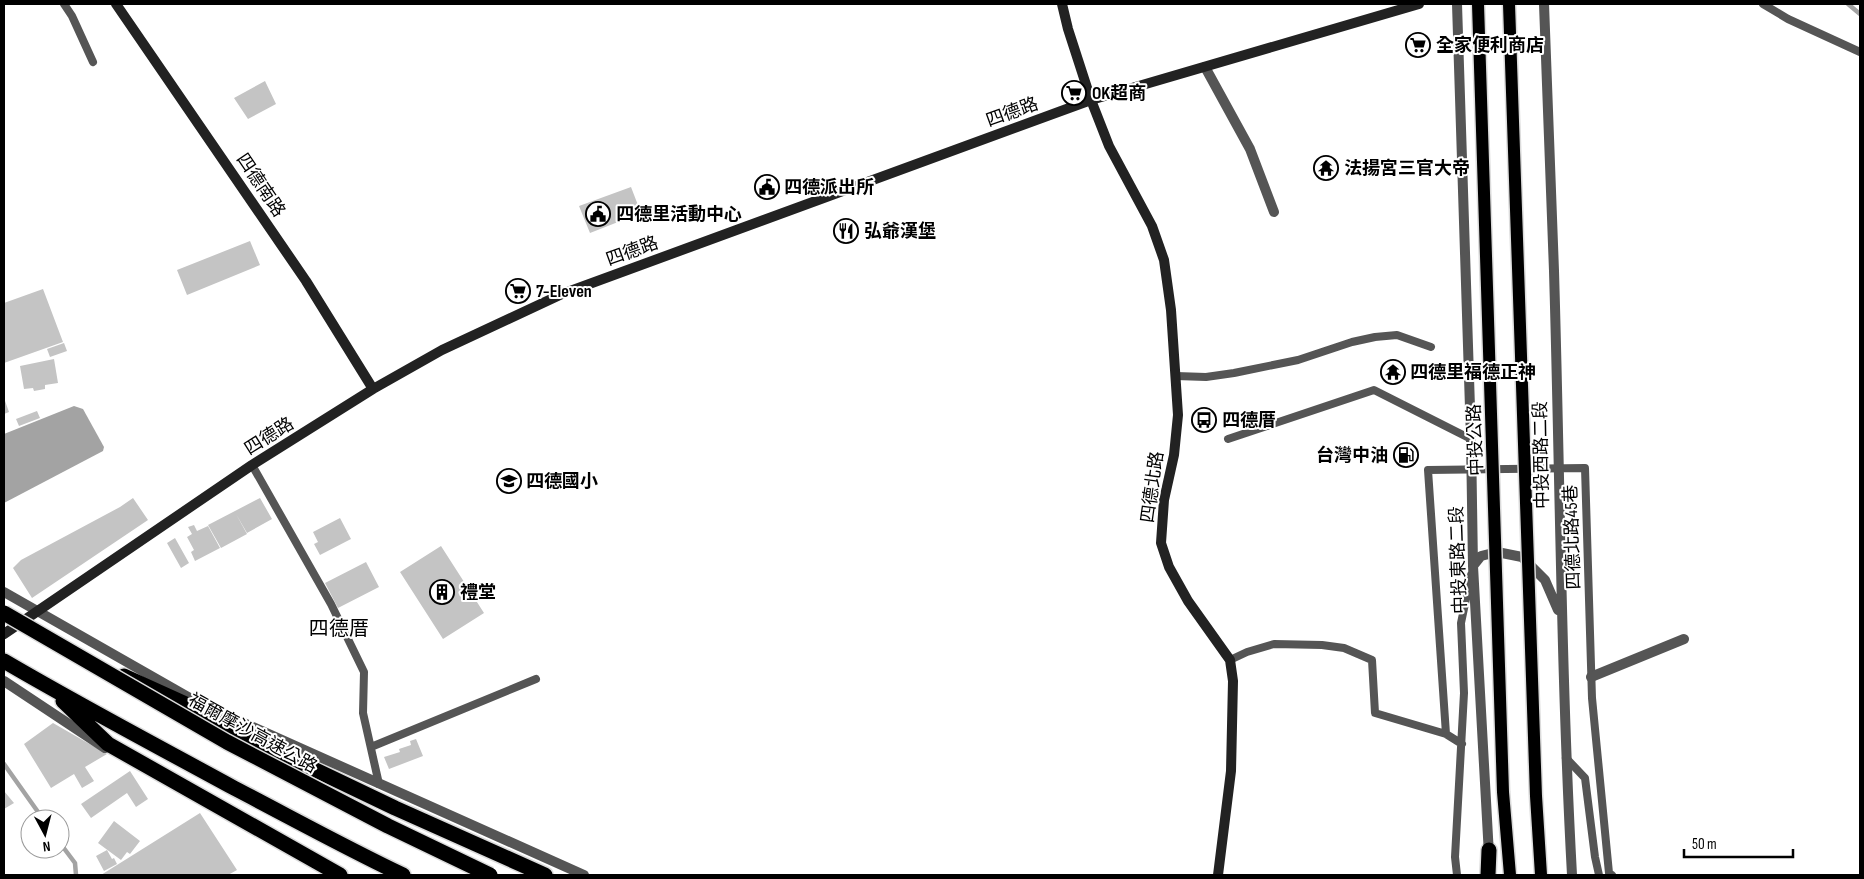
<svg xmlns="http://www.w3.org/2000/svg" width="1864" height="879" font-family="'Sofia Sans Condensed','Noto Sans TC',sans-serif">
	<rect width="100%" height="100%" fill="#fff"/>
	<path fill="#a3a3a3" d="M74,406L83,409L104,447L103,451L4,503V434Z"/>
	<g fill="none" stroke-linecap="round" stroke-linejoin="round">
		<path stroke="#a3a3a3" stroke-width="4.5" d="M1848,4L1860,14
			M4,764L43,819
			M60,843L75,863L76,875"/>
	</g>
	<path fill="#c4c4c4" d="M265,81L276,104L248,119L234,98Z
		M631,187L641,213L590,233L579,206Z
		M250,241L260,265L187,295L177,270Z
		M43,289L63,342L4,363V303Z
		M64,343L67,351L50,357L47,349Z
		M54,359L58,383L45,385V389L34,391L33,388L24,389L20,366Z
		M4,398L9,412L4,414Z
		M37,411L40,418L19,426L16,419Z
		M133,498L148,520L32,598L13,568L21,560L120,507Z
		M260,498L272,519L247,533L236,514L247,534L221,548L208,525Z
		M340,518L351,539L320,555L314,544L318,542L313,532Z
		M194,525L197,531L208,526L220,548L195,561L191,552L194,550L187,537L192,534L188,527Z
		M175,538L189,563L181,568L167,543Z
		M441,546L484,613L443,639L400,572Z
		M366,562L379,587L338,608L325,583Z
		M53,723L107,754L85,767L94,781L82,788L74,774L51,788L24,744Z
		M416,739L423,756L389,769L384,757L400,752L399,749L411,745L410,741Z
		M130,771L148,799L136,807L127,793L91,818L81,804Z
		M4,791L14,803L4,809Z
		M200,813L237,870L228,875H101Z
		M114,821L140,841L130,854L127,852L121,860L98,843Z
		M107,850L112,859L114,858L117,864L104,871L96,856Z"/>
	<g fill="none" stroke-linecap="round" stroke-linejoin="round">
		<defs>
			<path id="highway" d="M4,661C79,705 157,746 234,788C290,817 346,848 403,875
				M124,676L188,705L234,731L395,808L545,875
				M63,701L108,744L340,875
				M1488,875L1489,850"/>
		</defs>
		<use href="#highway" stroke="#dbdbdb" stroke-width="18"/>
		<path stroke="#555" stroke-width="8" d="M64,4L72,16L93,62
			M1763,4L1788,19L1860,52
			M1176,376L1206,377L1234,373L1298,360L1352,342L1375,337L1397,335L1431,347
			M1228,439L1374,390L1471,439
			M252,465L331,604L364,672L363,713L379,784
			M1230,660L1247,652L1274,644L1322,645L1344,648L1372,660L1375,713L1446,734L1462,744
			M1446,734L1428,470L1585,468L1592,698L1609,873L1612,875
			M371,747L536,679
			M1566,758L1585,778L1595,857L1599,875
			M1457,875L1455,857L1464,693L1461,623L1471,575"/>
		<path stroke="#555" stroke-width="10" d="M1457,4L1471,439L1473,566L1489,855
			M1544,4C1547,93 1551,182 1554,271C1560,472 1561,674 1572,875
			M1205,67L1250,149L1274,212
			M1473,566L1481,556L1497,552L1522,557L1545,580L1558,610
			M4,592L197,702L584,875
			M1591,677L1684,639
			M4,681L105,748"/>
		<path stroke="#222" stroke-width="10" d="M116,4L306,281L373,389
			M1062,4L1068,29L1091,100L1109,146L1152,226L1164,260L1171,310L1178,415L1174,455L1164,500L1161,543L1169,567L1188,601L1230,660L1233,681L1231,771L1218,875
			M4,634L252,465L373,389L442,350L562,294L1091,100L1419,4"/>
		<use href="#highway" stroke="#000" stroke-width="15"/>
		<defs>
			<path id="primary-bridge" d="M1478,4L1503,792L1510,875
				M1509,4L1536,796L1541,875"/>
			<path id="highway-bridge" d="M4,613L227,742L388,826L490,875"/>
		</defs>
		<use href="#primary-bridge" stroke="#dbdbdb" stroke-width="15" stroke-linecap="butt"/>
		<use href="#highway-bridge" stroke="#dbdbdb" stroke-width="18" stroke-linecap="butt"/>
		<use href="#primary-bridge" stroke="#000" stroke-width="12"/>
		<use href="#highway-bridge" stroke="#000" stroke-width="15"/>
	</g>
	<defs>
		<symbol id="supermarket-ring" viewBox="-11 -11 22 22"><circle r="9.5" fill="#fff" stroke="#000" stroke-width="1.5"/><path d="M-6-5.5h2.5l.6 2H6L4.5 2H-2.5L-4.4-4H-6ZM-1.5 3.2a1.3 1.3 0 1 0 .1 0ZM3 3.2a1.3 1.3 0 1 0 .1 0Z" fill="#000"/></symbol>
		<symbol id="temple-ring" viewBox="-11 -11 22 22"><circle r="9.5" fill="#fff" stroke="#000" stroke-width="1.5"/><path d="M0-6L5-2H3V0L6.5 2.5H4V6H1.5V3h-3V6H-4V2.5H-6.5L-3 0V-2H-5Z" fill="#000"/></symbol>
		<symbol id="civic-ring" viewBox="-11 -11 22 22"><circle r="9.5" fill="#fff" stroke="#000" stroke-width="1.5"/><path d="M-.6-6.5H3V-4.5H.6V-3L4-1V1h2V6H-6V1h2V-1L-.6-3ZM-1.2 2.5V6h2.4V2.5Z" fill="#000"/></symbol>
		<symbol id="restaurant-ring" viewBox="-11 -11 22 22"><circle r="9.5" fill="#fff" stroke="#000" stroke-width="1.5"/><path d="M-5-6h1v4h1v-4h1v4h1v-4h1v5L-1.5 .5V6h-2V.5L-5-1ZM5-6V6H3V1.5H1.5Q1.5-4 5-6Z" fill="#000"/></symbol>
		<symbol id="bus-ring" viewBox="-11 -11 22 22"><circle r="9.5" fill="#fff" stroke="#000" stroke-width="1.5"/><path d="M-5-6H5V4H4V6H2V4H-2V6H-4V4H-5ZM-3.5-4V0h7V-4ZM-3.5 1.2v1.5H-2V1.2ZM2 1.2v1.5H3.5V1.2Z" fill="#000"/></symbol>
		<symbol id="fuel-ring" viewBox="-11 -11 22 22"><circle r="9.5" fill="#fff" stroke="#000" stroke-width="1.5"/><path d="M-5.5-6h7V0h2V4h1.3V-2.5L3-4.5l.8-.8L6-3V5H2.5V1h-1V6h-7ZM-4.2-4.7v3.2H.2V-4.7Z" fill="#000"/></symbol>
		<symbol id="school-ring" viewBox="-11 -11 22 22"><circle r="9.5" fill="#fff" stroke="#000" stroke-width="1.5"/><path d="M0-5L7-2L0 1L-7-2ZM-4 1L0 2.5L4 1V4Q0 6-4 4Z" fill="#000"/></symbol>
		<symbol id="building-ring" viewBox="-11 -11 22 22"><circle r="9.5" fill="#fff" stroke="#000" stroke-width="1.5"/><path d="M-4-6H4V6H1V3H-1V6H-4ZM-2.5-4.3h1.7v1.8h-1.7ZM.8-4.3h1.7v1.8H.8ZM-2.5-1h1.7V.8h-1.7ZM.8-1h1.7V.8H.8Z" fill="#000"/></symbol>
	</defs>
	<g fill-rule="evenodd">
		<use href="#supermarket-ring" x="1404" y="31" width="28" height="28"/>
		<use href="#supermarket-ring" x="1060" y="79" width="28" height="28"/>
		<use href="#temple-ring" x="1312" y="154" width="28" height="28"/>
		<use href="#civic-ring" x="753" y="173" width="28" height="28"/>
		<use href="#civic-ring" x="584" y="200" width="28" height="28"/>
		<use href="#restaurant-ring" x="832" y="217" width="28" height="28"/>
		<use href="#supermarket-ring" x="504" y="277" width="28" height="28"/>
		<use href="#temple-ring" x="1379" y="358" width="28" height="28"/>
		<use href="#bus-ring" x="1190" y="406" width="28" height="28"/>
		<use href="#fuel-ring" x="1392" y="441" width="28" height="28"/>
		<use href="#school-ring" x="495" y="467" width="28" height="28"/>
		<use href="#building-ring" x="428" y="578" width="28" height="28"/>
	</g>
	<g text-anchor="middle" stroke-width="4" stroke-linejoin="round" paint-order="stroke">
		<g font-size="18" font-weight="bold" fill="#000" stroke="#fff" text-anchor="start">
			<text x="1436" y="51">全家便利商店</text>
			<text x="1092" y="99">OK超商</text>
			<text x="1344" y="174">法揚宮三官大帝</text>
			<text x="784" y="193">四德派出所</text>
			<text x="616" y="220">四德里活動中心</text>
			<text x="864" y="237">弘爺漢堡</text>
			<text x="536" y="297">7-Eleven</text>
			<text x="1410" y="378">四德里福德正神</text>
			<text x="1222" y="426">四德厝</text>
			<text x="1388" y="461" text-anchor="end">台灣中油</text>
			<text x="526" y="487">四德國小</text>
			<text x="460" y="598">禮堂</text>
		</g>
		<g font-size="18" fill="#000" stroke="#fff">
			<text transform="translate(1012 112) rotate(-20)" y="6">四德路</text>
			<text transform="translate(261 185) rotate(56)" y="6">四德南路</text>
			<text transform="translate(632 251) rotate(-20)" y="6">四德路</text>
			<text transform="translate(269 436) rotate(-32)" y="6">四德路</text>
			<text transform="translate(1475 440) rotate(-92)" y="6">中投公路</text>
			<text transform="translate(1541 455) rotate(-91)" y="6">中投西路二段</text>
			<text transform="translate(1152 487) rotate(-82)" y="6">四德北路</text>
			<text transform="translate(1572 537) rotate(-92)" y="6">四德北路45巷</text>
			<text transform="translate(1458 560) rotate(-92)" y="6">中投東路二段</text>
			<text transform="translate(253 733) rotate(29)" y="6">福爾摩沙高速公路</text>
		</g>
		<g font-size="20" fill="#000" stroke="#fff">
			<text x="339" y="635">四德厝</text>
		</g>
	</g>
	<rect width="1864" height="879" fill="none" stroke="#000000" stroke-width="10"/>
	<g transform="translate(45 834) rotate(173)"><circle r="24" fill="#ffffff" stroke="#999999"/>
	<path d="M0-4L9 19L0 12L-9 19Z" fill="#000000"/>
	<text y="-8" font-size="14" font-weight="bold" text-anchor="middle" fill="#000000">N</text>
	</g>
	<path d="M1684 849v8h109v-8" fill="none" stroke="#000000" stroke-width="2.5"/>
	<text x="1692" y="849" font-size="15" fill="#000000" stroke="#ffffff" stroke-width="4" paint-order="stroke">50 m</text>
</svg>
